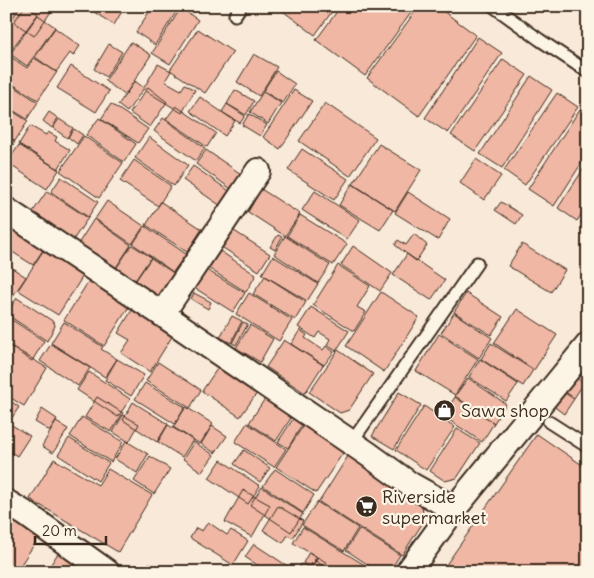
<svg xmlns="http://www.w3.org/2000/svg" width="594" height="578" font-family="Delius,sans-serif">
	<rect width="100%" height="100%" fill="#f9e9d8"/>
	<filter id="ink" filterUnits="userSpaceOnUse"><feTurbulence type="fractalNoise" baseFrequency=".02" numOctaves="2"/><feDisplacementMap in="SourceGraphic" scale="10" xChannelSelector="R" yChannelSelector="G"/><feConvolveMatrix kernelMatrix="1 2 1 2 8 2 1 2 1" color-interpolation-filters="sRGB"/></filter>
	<g filter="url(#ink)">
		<path fill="#efb7a4" stroke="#3b2a1e" d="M9,6H18L20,7L11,20L6,17V10Z
			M17,6H27L38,14L8,54L6,52V21Z
			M25,6H55L34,36L14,22Z
			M85,6H125L114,25Z
			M153,6H158L164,10L167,6H180L155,45L136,32Z
			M276,6H336L315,35Z
			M341,6H416L365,76L316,40Z
			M419,6H436L476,35L419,116L367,78Z
			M181,8L198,20L170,64L152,53Z
			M38,15L55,27L27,66L10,54Z
			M55,28L80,46L73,56L70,53L56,72L35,57Z
			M198,29L233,52L205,93L170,70Z
			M478,37L502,53L448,133L425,118Z
			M131,42L151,55L125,95L105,81Z
			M109,44L122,52L106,77L94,69Z
			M254,54L277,67L259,96L237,82Z
			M8,55L27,68L34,58L57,72L38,100L6,80V58Z
			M503,59L527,75L475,151L451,135Z
			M158,64L171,71L165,81L181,90L185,84L195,90L182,113L143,89Z
			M71,66L109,91L96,112L57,88Z
			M276,71L295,84L283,103L263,91Z
			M531,76L552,90L502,168L480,154Z
			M6,81L38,102L27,119L6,106Z
			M135,81L144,88L127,112L118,105Z
			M148,87L167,102L150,127L130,113Z
			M235,90L254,101L246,115L227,104Z
			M294,90L312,101L280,149L263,137Z
			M263,92L281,103L268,124L250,112Z
			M557,93L578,107L525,185L504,170Z
			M200,97L235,121L225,136L190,111Z
			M325,103L376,138L350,176L299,141Z
			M111,104L148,129L138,143L101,119Z
			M227,104L245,116L240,123L222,112Z
			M176,106L216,133L207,147L166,119Z
			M6,107L28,121L15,141L6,135Z
			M580,109L588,114V153L554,206L528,189Z
			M49,112L58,118L52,128L43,121Z
			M249,114L267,125L260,136L242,125Z
			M99,118L136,144L124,162L86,135Z
			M163,118L205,148L196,161L154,131Z
			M59,119L73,128L67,138L53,128Z
			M30,126L46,135L48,132L57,137L55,141L70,150L58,169L19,144Z
			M74,129L83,135L77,144L68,137Z
			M6,136L15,142L6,155Z
			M84,136L123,163L99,198L60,171Z
			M149,137L188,165L174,186L135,158Z
			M379,144L421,170L395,211L353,184Z
			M19,145L59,170L47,189L7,163Z
			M302,149L348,179L334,200L288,170Z
			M206,150L244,176L234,191L196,164Z
			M476,159L501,176L484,200L460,183Z
			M134,160L171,186L158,206L120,181Z
			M588,162V204L577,221L558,208Z
			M193,166L231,192L221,206L183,180Z
			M61,177L98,202L88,217L51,192Z
			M352,184L393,210L380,230L339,205Z
			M261,189L300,214L285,236L248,212Z
			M47,191L88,218L73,240L32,213Z
			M315,191L360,220L347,239L302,210Z
			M408,192L450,219L438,240L395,213Z
			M107,201L144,226L132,244L95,219Z
			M161,202L202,229L187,252L146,225Z
			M501,202L522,215L516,224L495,210Z
			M588,213V228L581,223Z
			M300,215L347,244L333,265L287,236Z
			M94,219L131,245L115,269L78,244Z
			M145,226L186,254L173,272L133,244Z
			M9,228L43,250L33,265L6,248V233Z
			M231,229L270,254L259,271L220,246Z
			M414,234L427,245L416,261L395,245L398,240L406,245Z
			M278,235L282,237L275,250L270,247Z
			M285,236L330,265L318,283L274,254Z
			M522,244L565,270L551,292L508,266Z
			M132,245L151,257L134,282L115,270Z
			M353,246L392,273L380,291L341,265Z
			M43,251L83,276L58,315L18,290Z
			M220,251L256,275L246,292L208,268Z
			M407,254L445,280L431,300L393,275Z
			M273,256L318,284L307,301L262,274Z
			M151,258L175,274L158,299L134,283Z
			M6,264L26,277L6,306Z
			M338,265L370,286L357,307L366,312L354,331L313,305Z
			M205,269L245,293L233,312L193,287Z
			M265,276L306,302L295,320L253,294Z
			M90,279L130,305L104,346L64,320Z
			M381,292L419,317L384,372L346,346Z
			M194,293L211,302L208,309L191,299Z
			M249,293L292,320L279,341L236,314Z
			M466,293L503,317L491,335L454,312Z
			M17,298L54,322L55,326L47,341L6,314Z
			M311,307L349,331L336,351L327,345L330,339L319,332L315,338L298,327Z
			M517,309L557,335L534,370L494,343Z
			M132,310L173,335L150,372L121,353L130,340L118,333Z
			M454,313L492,338L479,358L441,333Z
			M6,316L44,341L32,361L6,344Z
			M232,316L242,321L231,343L220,337Z
			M64,322L103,347L101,349L117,359L105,377L51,343Z
			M243,322L248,324L236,345L232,343Z
			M250,325L273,339L260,362L236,348Z
			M300,330L307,335L305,338L323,350L326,346L334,352L324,365L291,344Z
			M439,334L478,359L455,395L416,371Z
			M284,340L323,365L305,393L266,367Z
			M6,343L47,368L24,406L6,395Z
			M491,343L533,370L523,386L481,359Z
			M51,344L90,368L78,386L40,361Z
			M338,350L373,374L349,410L340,413L309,392Z
			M117,359L144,375L131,396L105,380Z
			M480,359L518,384L506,401L469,377Z
			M158,362L201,390L190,408L146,381Z
			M219,366L257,393L240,417L202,391Z
			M565,370L584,383L574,398L555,385Z
			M89,372L130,399L118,417L77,390Z
			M468,378L506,404L494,423L455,396Z
			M145,383L185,407L175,424L135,399Z
			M554,386L574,399L564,414L545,400Z
			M399,392L421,405L394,449L372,436Z
			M97,397L123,413L111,432L85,417Z
			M266,397L293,415L276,441L249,423Z
			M455,397L494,423L482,442L443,416Z
			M6,398L19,407L6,427Z
			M133,402L168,424L157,442L123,420Z
			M424,406L455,427L426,470L396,450Z
			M186,407L213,424L200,444L173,427Z
			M42,409L57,419L50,431L35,422Z
			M123,415L139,424L129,442L113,432Z
			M82,417L123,442L111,462L70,436Z
			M293,419L302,425L288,448L278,442Z
			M56,422L68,429L53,453L42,446Z
			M247,423L286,449L274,467L235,442Z
			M305,423L345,450L316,493L276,467Z
			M10,424L30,436L17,456L6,449V430Z
			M168,425L193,440L182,457L158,442Z
			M212,426L227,436L215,453L201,444Z
			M457,429L480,443L457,478L445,481L430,471Z
			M537,434L588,469V572H441Z
			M69,438L109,463L98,481L58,455Z
			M126,441L148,454L137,473L115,459Z
			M194,442L214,455L202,472L183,459Z
			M244,450L270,468L260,482L234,464Z
			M350,453L421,499L424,521L402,555L319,502Z
			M150,456L170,469L154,494L134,481Z
			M54,459L98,485L108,469L152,495L118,552L30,499Z
			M221,460L260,486L248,504L209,478Z
			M275,469L314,495L303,513L263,486Z
			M262,487L303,514L291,532L250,505Z
			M243,490L270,505L252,537L225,522Z
			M317,502L358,528L344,551L302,525Z
			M278,506L303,521L293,538L288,535L283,543L263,530Z
			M6,510L41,534L16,572H6Z
			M208,522L227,535L231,530L248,541L233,565L190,538L196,528L202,531Z
			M303,527L376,572H333L314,560L317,557L293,543Z
			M359,529L400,555L389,572H379L346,550Z
			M254,544L295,571V572H268L245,557Z
			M60,550L87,568L85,572H46Z
			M309,552L317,557L311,568L303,563Z
			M318,557L327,563L321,572H297L301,564L311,569Z
			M149,563L163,572H143Z
			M312,563L326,572H307Z
			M328,565L340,572H324Z"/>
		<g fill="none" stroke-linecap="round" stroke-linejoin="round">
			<defs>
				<path id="service" d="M493,6L540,40L588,72
					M235,15L241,6
					M549,422L588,447
					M351,443L477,263"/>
				<path id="minor" d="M6,210L162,314L368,454L411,485L454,509
					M162,314L258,171
					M6,502L26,514L107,572
					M408,572L454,509L588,345"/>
			</defs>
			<use href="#service" stroke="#3b2a1e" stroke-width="15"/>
			<use href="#minor" stroke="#3b2a1e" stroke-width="28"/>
			<use href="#service" stroke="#fcf5e5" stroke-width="11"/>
			<use href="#minor" stroke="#fcf5e5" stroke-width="24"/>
		</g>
	</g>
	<defs>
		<symbol id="shop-disc" viewBox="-11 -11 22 22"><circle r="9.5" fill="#3b2a1e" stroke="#fcf5e5"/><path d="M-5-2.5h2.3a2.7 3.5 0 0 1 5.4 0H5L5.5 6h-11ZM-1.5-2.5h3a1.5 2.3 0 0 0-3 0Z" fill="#fff"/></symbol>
		<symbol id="supermarket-disc" viewBox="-11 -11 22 22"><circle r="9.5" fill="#3b2a1e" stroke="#fcf5e5"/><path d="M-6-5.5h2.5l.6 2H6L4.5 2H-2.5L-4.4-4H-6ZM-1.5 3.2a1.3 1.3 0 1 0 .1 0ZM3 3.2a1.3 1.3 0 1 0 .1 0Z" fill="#fff"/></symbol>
	</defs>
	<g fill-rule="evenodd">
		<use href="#shop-disc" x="432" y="398" width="25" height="25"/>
		<use href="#supermarket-disc" x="354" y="494" width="25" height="25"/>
	</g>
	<g text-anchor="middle" stroke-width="4.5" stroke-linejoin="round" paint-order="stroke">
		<g font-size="18" fill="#3b2a1e" stroke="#fcf5e5" text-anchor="start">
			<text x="461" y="417">Sawa shop</text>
			<text x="382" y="503">Riverside<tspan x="382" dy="21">supermarket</tspan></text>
		</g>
	</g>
	<rect width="594" height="578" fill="none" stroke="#fcf5e5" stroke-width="25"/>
	<rect x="12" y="12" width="569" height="553" fill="none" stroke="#3b2a1e" stroke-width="2" filter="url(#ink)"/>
	<path d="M35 536v8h71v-8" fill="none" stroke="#3b2a1e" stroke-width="2.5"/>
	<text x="42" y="536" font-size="15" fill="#3b2a1e" stroke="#fcf5e5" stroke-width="4" paint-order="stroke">20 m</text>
</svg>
